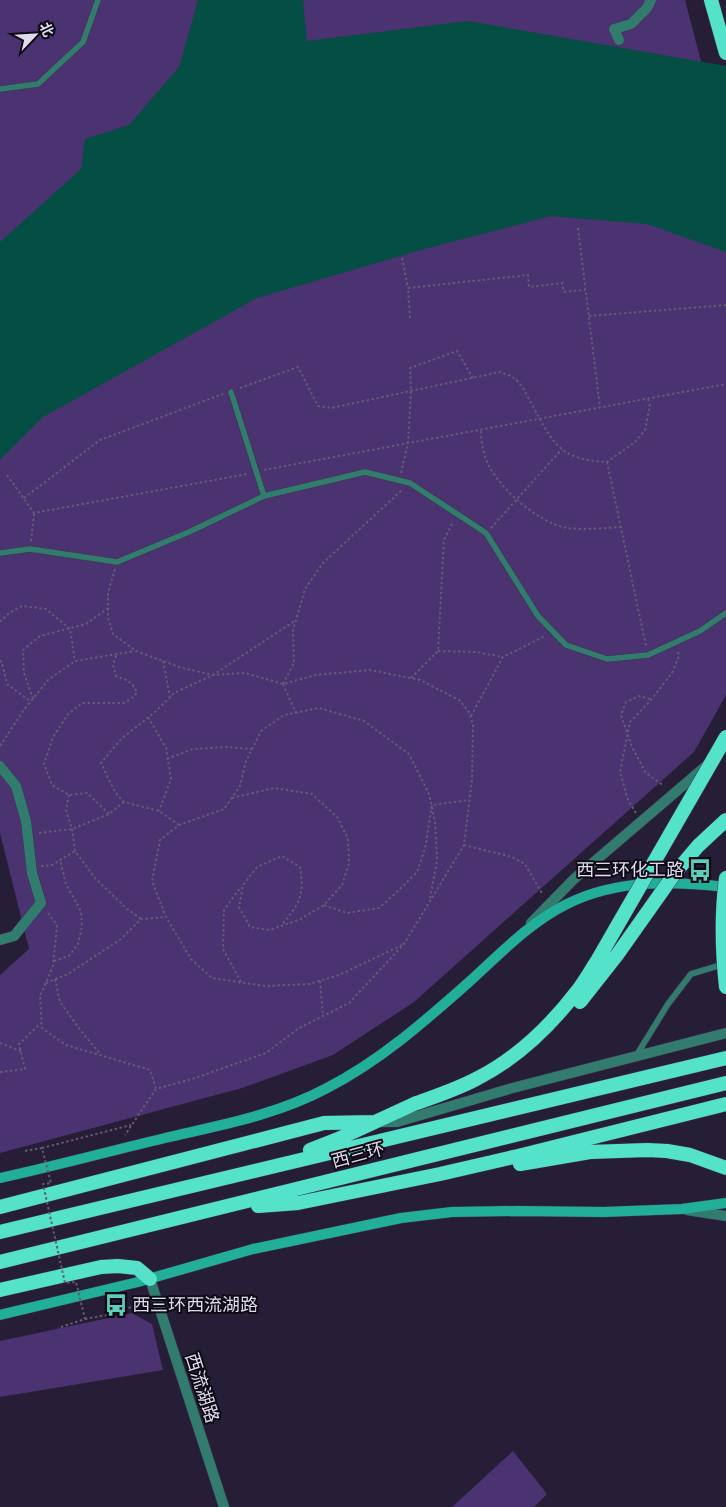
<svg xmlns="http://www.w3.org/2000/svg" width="726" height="1507" font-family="Jost,'Noto Sans SC',sans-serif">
	<rect width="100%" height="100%" fill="#261d36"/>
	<path fill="#4b3270" d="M0,0H685L726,157V695L694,752L414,1002L333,1055L242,1088L0,1153V975L29,949L0,833Z
		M132,1313L152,1324L163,1370L0,1397V1341Z
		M513,1451L547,1494L534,1507H452Z"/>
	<path fill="#054e43" d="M198,0H303L307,41L468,21L726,66V252L647,224L551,216L424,249L257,298L43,417L0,460V242L81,169L85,139L129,125L179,67Z"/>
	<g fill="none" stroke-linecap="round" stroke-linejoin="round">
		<defs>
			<path id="service" d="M0,89L38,84L83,42L98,0
				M231,392L264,496
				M0,553L30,549L117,562L189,532L264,496L365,472L410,483L486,533L538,616L566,645L607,659L648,655L700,631L726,613
				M636,1056L668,1004L691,974L724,964"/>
			<path id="minor" d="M619,40L614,29L631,24L647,8L651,0
				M0,766L16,786L26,821L32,873L41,903L14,936L0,940
				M531,923L574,879L706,766
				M379,1122H397L509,1089L726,1033
				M687,1210L726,1216"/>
			<path id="tertiary" d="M150,1279L224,1507"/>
			<path id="secondary" d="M0,1178C55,1166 110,1151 165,1138C220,1125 277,1115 327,1088C380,1061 425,1021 469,982C500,954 530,922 567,904C617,879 673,881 726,887
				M0,1315L138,1282L253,1249L401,1218L452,1212L517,1211L604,1212L682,1209L726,1203"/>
			<path id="trunk" d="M711,0L726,53
				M310,1150L338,1139L414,1104
				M520,1164L590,1152L647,1150L667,1151L690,1155L726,1168
				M258,1206L298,1203L440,1174L518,1156L726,1104
				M0,1207L324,1123L374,1122
				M0,1232L726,1058
				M0,1262L726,1083
				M0,1290L101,1267L118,1266L137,1268L150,1279"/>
		</defs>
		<use href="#service" stroke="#40384f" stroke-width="7"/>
		<use href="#minor" stroke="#40384f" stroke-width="11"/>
		<use href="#tertiary" stroke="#40384f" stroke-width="11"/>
		<use href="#secondary" stroke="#40384f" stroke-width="11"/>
		<use href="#trunk" stroke="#40384f" stroke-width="15"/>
		<path stroke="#625b71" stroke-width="2" stroke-dasharray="2.5 2.5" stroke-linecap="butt" d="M578,228L600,408
			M402,258L408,288
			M589,316L726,305
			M410,318L408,288L528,275L529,287L562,283L564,292L585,290
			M240,388L298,367L318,406L331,408L500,372C504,374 510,375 514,378C521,383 527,395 531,403C553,442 558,460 607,462L635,442L645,430L650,406L648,399
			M481,431C481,442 484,458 490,468C505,493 538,522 567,528C582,530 606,528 621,527
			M607,462L646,646
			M264,470L726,384
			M401,473L408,443L411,391L410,368L457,351L473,378
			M7,475L34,513L247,474
			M24,498L100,440L223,394
			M491,528L562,449
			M31,541L34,514
			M115,569L108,593V617L113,634L136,651L182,668L213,675L245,673L283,684L316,675L370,670L420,680L459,700L469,712L473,725L472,780L464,845L404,944L349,1003L299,1028L266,1053L195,1078L156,1089L125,1135
			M0,622L9,613L22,606L46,609L70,629L75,661
			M438,651L476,652L503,657
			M0,660L2,663L7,684L30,701
			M163,661L170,697
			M411,678L438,651L444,540L453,522
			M283,684L294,663L293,630L305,589L323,563L403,489
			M283,684L296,713
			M33,699L24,673L23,650L40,636L86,624L108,608
			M650,699L639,696L626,702L621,715L632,747L646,773L664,786
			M471,716L503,657L545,636
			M148,717L166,748L171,779L159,811
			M0,746L23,711L48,680L75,661L135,651
			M167,759L193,749L227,747L252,749
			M69,795L66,810L72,829L75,851L95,878L126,908L141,919
			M232,798L274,788L312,794L338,818L348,839L349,863L342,885L324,905L299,920L269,930L250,927L239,907L243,885L257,867L282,856L300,867C305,896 299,904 281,926
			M636,813L628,800L620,772L630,722L651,700L672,673L679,656L678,652
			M109,814L87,793L69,795L52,785L44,764L53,737L68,714L82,703H124L132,698L137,693C133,682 127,680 116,676L113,665L117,653
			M179,825L159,811L124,802L115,792L101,763L122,738L154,713L174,693L213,675L296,620
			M39,833L72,829L109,814L124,802
			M464,845L512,857L525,864L543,895
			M41,866L52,865L75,851
			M324,905L347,913L379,908L395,894L417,872L425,849L432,805L469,800
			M48,913L57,925L53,966L40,996L42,1028L66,1045L150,1070L156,1089
			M402,945L339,975L309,984L265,986L212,978L191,959L166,917L152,881L160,840L179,825L224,809L240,786L246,761L261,731L284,715L319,708L364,721L409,754L429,794L435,822L437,860L430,899
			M54,961L69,956L78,944L82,927L81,911L66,884L60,860
			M55,979L60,1002L81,1031L101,1055
			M320,981L323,1016
			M241,982L223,949L224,910L241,887
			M46,983L68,974L121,939L141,919L166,917
			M0,1043L21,1051
			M0,1072L25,1069L19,1044L41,1023
			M42,1148L131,1125
			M85,1319L112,1314L134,1306L149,1313"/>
		<use href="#service" stroke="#317c6f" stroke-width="5.5"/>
		<use href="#minor" stroke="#317c6f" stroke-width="10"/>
		<use href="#tertiary" stroke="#317c6f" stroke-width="10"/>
		<use href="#secondary" stroke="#22af9a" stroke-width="10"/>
		<use href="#trunk" stroke="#54e2ca" stroke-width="14"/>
		<defs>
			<path id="trunk-bridge" d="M726,878C721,915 722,951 726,987
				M580,1002L617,955L675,873L698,846L726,820
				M414,1104C436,1096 458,1089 478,1078C517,1058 552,1024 578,990C585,981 591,970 597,961L726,737"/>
		</defs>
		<use href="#trunk-bridge" stroke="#40384f" stroke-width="15" stroke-linecap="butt"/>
		<path stroke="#625b71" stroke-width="2" stroke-dasharray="2.5 2.5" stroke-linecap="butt" d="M25,1151L42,1148L51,1183L43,1184L65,1283L76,1282L85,1319L58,1328"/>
		<use href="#trunk-bridge" stroke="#54e2ca" stroke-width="14"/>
	</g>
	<defs>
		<symbol id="bus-bare" viewBox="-9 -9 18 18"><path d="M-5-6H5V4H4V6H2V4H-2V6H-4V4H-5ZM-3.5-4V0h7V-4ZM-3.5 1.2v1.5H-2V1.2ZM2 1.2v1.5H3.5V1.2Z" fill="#5cceba" stroke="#0e0a15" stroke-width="2.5" paint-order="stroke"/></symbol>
	</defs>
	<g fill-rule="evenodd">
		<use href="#bus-bare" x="684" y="854" width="32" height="32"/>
		<use href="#bus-bare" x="100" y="1289" width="32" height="32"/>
	</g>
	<g text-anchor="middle" stroke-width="4" stroke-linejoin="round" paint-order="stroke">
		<g font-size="18" fill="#e0dbec" stroke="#0e0a15" text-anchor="end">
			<text x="684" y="876">西三环化工路</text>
			<text x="132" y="1311" text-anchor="start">西三环西流湖路</text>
		</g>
		<g font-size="18" fill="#e0dbec" stroke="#0e0a15">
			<text transform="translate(358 1155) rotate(-15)" y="6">西三环</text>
			<text transform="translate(202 1388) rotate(72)" y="6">西流湖路</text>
		</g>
	</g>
	<g transform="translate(35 35) rotate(65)" stroke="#0e0a15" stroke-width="4" paint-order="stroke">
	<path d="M0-4L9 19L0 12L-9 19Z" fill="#e0dbec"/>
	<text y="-8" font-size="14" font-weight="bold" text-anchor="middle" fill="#e0dbec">北</text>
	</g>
</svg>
